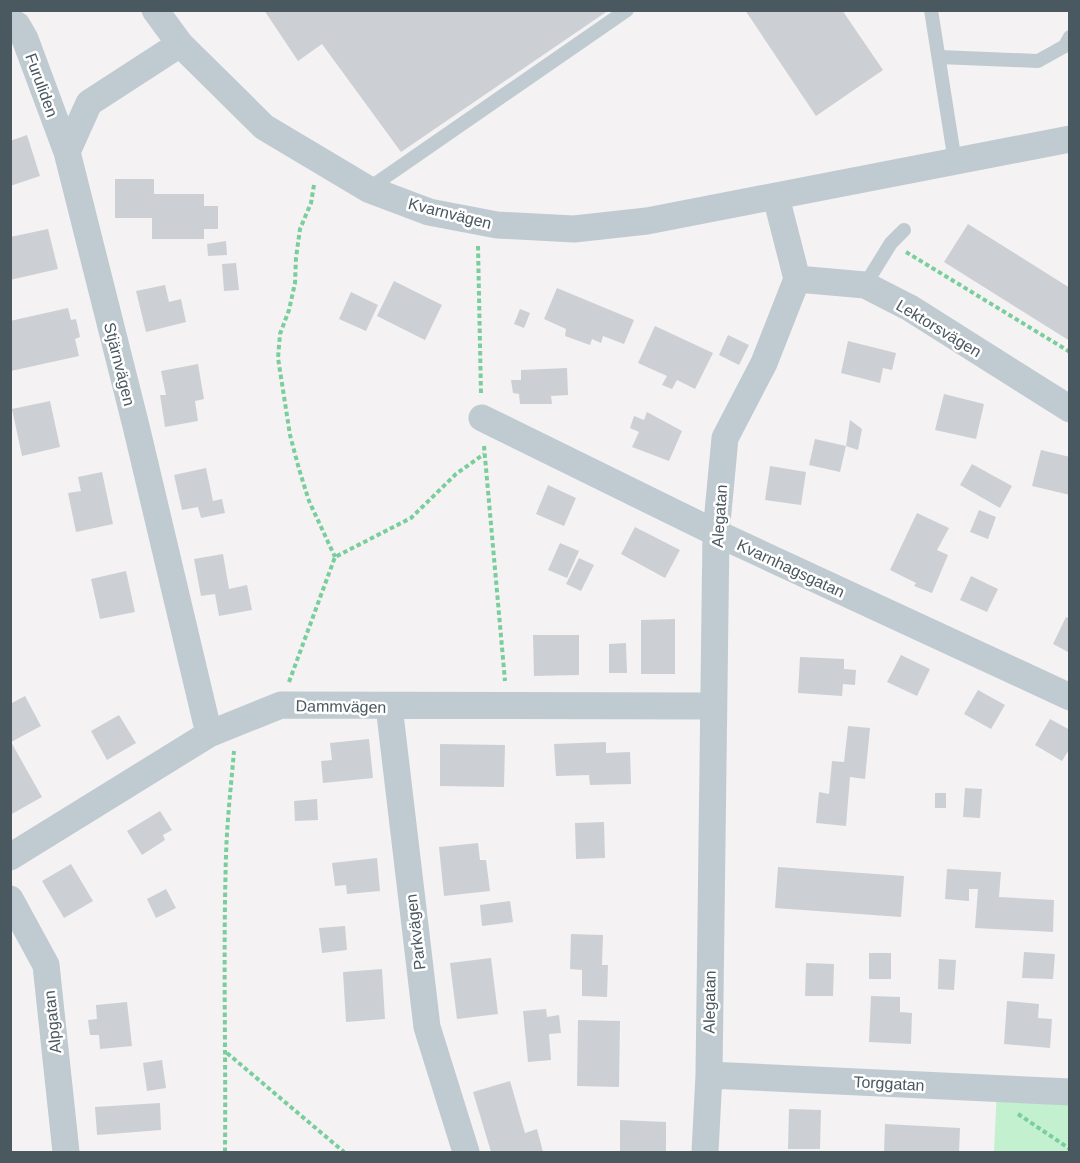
<svg xmlns="http://www.w3.org/2000/svg" width="1080" height="1163" font-family="Helvetica,sans-serif">
	<rect width="100%" height="100%" fill="#f4f2f3"/>
	<path fill="#c3f0cf" d="M997,1089L1069,1092V1152H994Z"/>
	<path fill="#ccd0d4" d="M264,10H609L401,152L322,44L298,61Z
		M745,10H842L883,70L816,116Z
		M27,135L40,176L10,186V141Z
		M115,179H154V194H204V206H218V229H204V239H152V218H115Z
		M968,224L1070,288V341L944,262Z
		M48,229L58,269L10,280V237Z
		M226,241L227,255L208,256L207,244Z
		M236,263L239,290L224,291L222,264Z
		M394,281L442,305L425,340L377,316Z
		M165,285L169,302L181,299L186,322L146,332L136,291Z
		M557,288L634,320L624,344L603,336L601,343L592,339L590,345L565,336L566,329L544,319Z
		M351,292L378,305L366,331L339,319Z
		M68,308L71,320L76,319L80,337L75,339L79,356L11,371L10,321Z
		M520,309L530,313L524,328L514,324Z
		M655,326L713,353L695,389L677,380L672,389L662,385L667,376L638,363Z
		M728,335L749,345L739,365L719,355Z
		M848,341L896,353L892,370L883,368L880,383L841,373Z
		M198,364L204,399L195,401L198,421L165,427L160,395H166L161,371Z
		M567,368L568,395L551,396L552,404H520L519,394L513,393L511,380H521V370Z
		M944,394L984,404L976,439L935,430Z
		M50,401L60,447L22,456L12,409Z
		M647,412L682,431L669,461L632,447L639,432L630,428L634,416L644,420Z
		M850,420L862,429L858,450L846,446Z
		M815,439L846,446L840,472L809,465Z
		M1041,450L1070,457V495L1032,486Z
		M972,464L1012,486L1000,508L960,485Z
		M770,466L806,472L801,505L765,500Z
		M206,468L213,501L222,499L225,513L201,518L198,507L182,510L174,475Z
		M102,472L113,524L76,532L68,493L81,491L78,477Z
		M548,485L576,498L564,526L536,514Z
		M979,510L996,517L988,539L970,532Z
		M917,513L949,528L937,550L948,555L932,593L914,586L916,583L890,570Z
		M635,527L680,550L665,578L621,554Z
		M560,543L579,551L567,578L548,570Z
		M223,554L229,589L247,585L252,610L219,616L215,594L201,596L194,559Z
		M579,558L594,565L581,591L566,584Z
		M126,571L135,612L100,619L91,579Z
		M971,576L998,589L987,612L960,600Z
		M1066,617L1070,619V653L1053,644Z
		M675,619V674H641V620Z
		M533,635H579V675L534,676Z
		M626,643L627,673H609V644Z
		M901,655L930,669L917,696L887,682Z
		M800,657L844,659V669L856,670L855,685L843,684L842,696L798,693Z
		M978,690L1005,705L991,729L964,714Z
		M25,696L41,726L11,742L42,797L10,815V704Z
		M119,715L136,743L107,760L91,731Z
		M1050,719L1070,730V748L1062,761L1035,745Z
		M848,726L870,728L865,779L850,777L846,826L816,823L819,792L829,794L832,761L844,762Z
		M369,739L373,778L323,783L321,761L332,760L330,743Z
		M606,742V753L630,752L631,784L590,785L589,775L556,776L554,744Z
		M440,744L505,745L504,787L440,786Z
		M965,788L982,789L980,818L963,817Z
		M935,793H946V808H935Z
		M317,799L318,820L295,821L294,801Z
		M160,811L172,830L163,835L165,840L142,855L127,831Z
		M604,822L605,858L576,859L575,823Z
		M478,843L480,860H486L490,891L444,896L439,847Z
		M377,858L380,891L347,894L346,885L335,886L332,863Z
		M71,864L93,901L64,918L42,881Z
		M778,867L904,876L901,917L775,908Z
		M947,869L1001,872L999,897L1054,900L1053,932L975,928L978,889H969V901L945,899Z
		M166,889L176,908L156,918L147,899Z
		M510,901L513,922L482,926L480,905Z
		M345,926L347,950L322,953L319,928Z
		M571,934L603,935L602,965H608L607,997L582,996V970L570,969Z
		M1024,952L1055,954L1053,979L1022,978Z
		M869,953H891V979H869Z
		M491,958L498,1014L457,1019L450,963Z
		M939,959L956,960L954,990L938,989Z
		M806,963L834,964L833,996H805Z
		M382,969L385,1019L346,1022L343,972Z
		M871,996L900,997V1012L912,1013L911,1044L869,1042Z
		M1007,1001L1039,1004L1038,1018L1052,1019L1050,1048L1004,1044Z
		M127,1002L132,1046L100,1049L99,1035H90L88,1020L97,1019L96,1005Z
		M546,1009L547,1017L559,1015L561,1033L549,1034L551,1060L528,1062L523,1011Z
		M578,1020L620,1021L619,1087L577,1086Z
		M162,1060L166,1088L147,1091L143,1063Z
		M510,1081L525,1133L537,1129L543,1152H491L473,1092Z
		M160,1103L161,1130L97,1135L95,1107Z
		M789,1109L821,1110L820,1149H788Z
		M620,1120L666,1122V1152H620Z
		M885,1124L960,1128L959,1152H884Z"/>
	<g fill="none" stroke-linecap="round" stroke-linejoin="round">
		<path stroke="#7ace9c" stroke-width="4" stroke-dasharray="4.5 3" stroke-linecap="butt" d="M314,185L311,203L300,229L296,258L295,283L289,310L280,334L278,358L290,435L299,469L309,501L335,557
			M478,246L481,394
			M906,252L1070,352
			M484,446L505,681
			M289,682L335,557L411,518L456,474L484,454
			M227,1053L344,1152
			M1018,1114L1070,1149
			M225,1152C226,1053 223,955 226,856C227,821 231,786 234,751"/>
		<path stroke="#c0cbd1" stroke-width="14" d="M931,10L955,162
			M939,57L1038,61L1065,46L1070,37
			M368,189L627,10
			M865,285L891,243L904,230"/>
		<path stroke="#c0cbd1" stroke-width="27" d="M155,10L180,44L264,127L368,189L429,212L497,225L574,229L647,221L1070,139
			M10,22L17,25L25,39L67,152
			M180,44L89,103L67,152L136,426L209,734
			M797,279L865,285L910,308L1070,409
			M482,418L716,533L1070,697
			M389,706L427,1027L466,1152
			M10,857L209,734L281,705L712,706
			M10,899L46,965L66,1152
			M709,1075L1070,1092
			M705,1152L709,1075L716,533L725,438L764,363L797,279L776,197"/>
	</g>
	<g text-anchor="middle" stroke-width="5" stroke-linejoin="round" paint-order="stroke">
		<g font-size="16" fill="#4a5860" stroke="#fff">
			<text transform="translate(42 85) rotate(70)" y="6">Furuliden</text>
			<text transform="translate(450 213) rotate(14)" y="6">Kvarnvägen</text>
			<text transform="translate(939 328) rotate(31)" y="6">Lektorsvägen</text>
			<text transform="translate(120 364) rotate(76)" y="6">Stjärnvägen</text>
			<text transform="translate(719 516) rotate(-86)" y="6">Alegatan</text>
			<text transform="translate(791 568) rotate(25)" y="6">Kvarnhagsgatan</text>
			<text transform="translate(341 706) rotate(1)" y="6">Dammvägen</text>
			<text transform="translate(415 932) rotate(-97)" y="6">Parkvägen</text>
			<text transform="translate(709 1002) rotate(-89)" y="6">Alegatan</text>
			<text transform="translate(52 1022) rotate(-96)" y="6">Alpgatan</text>
			<text transform="translate(889 1083) rotate(3)" y="6">Torggatan</text>
		</g>
	</g>
	<rect width="1080" height="1163" fill="none" stroke="#4a5860" stroke-width="24"/>
</svg>
